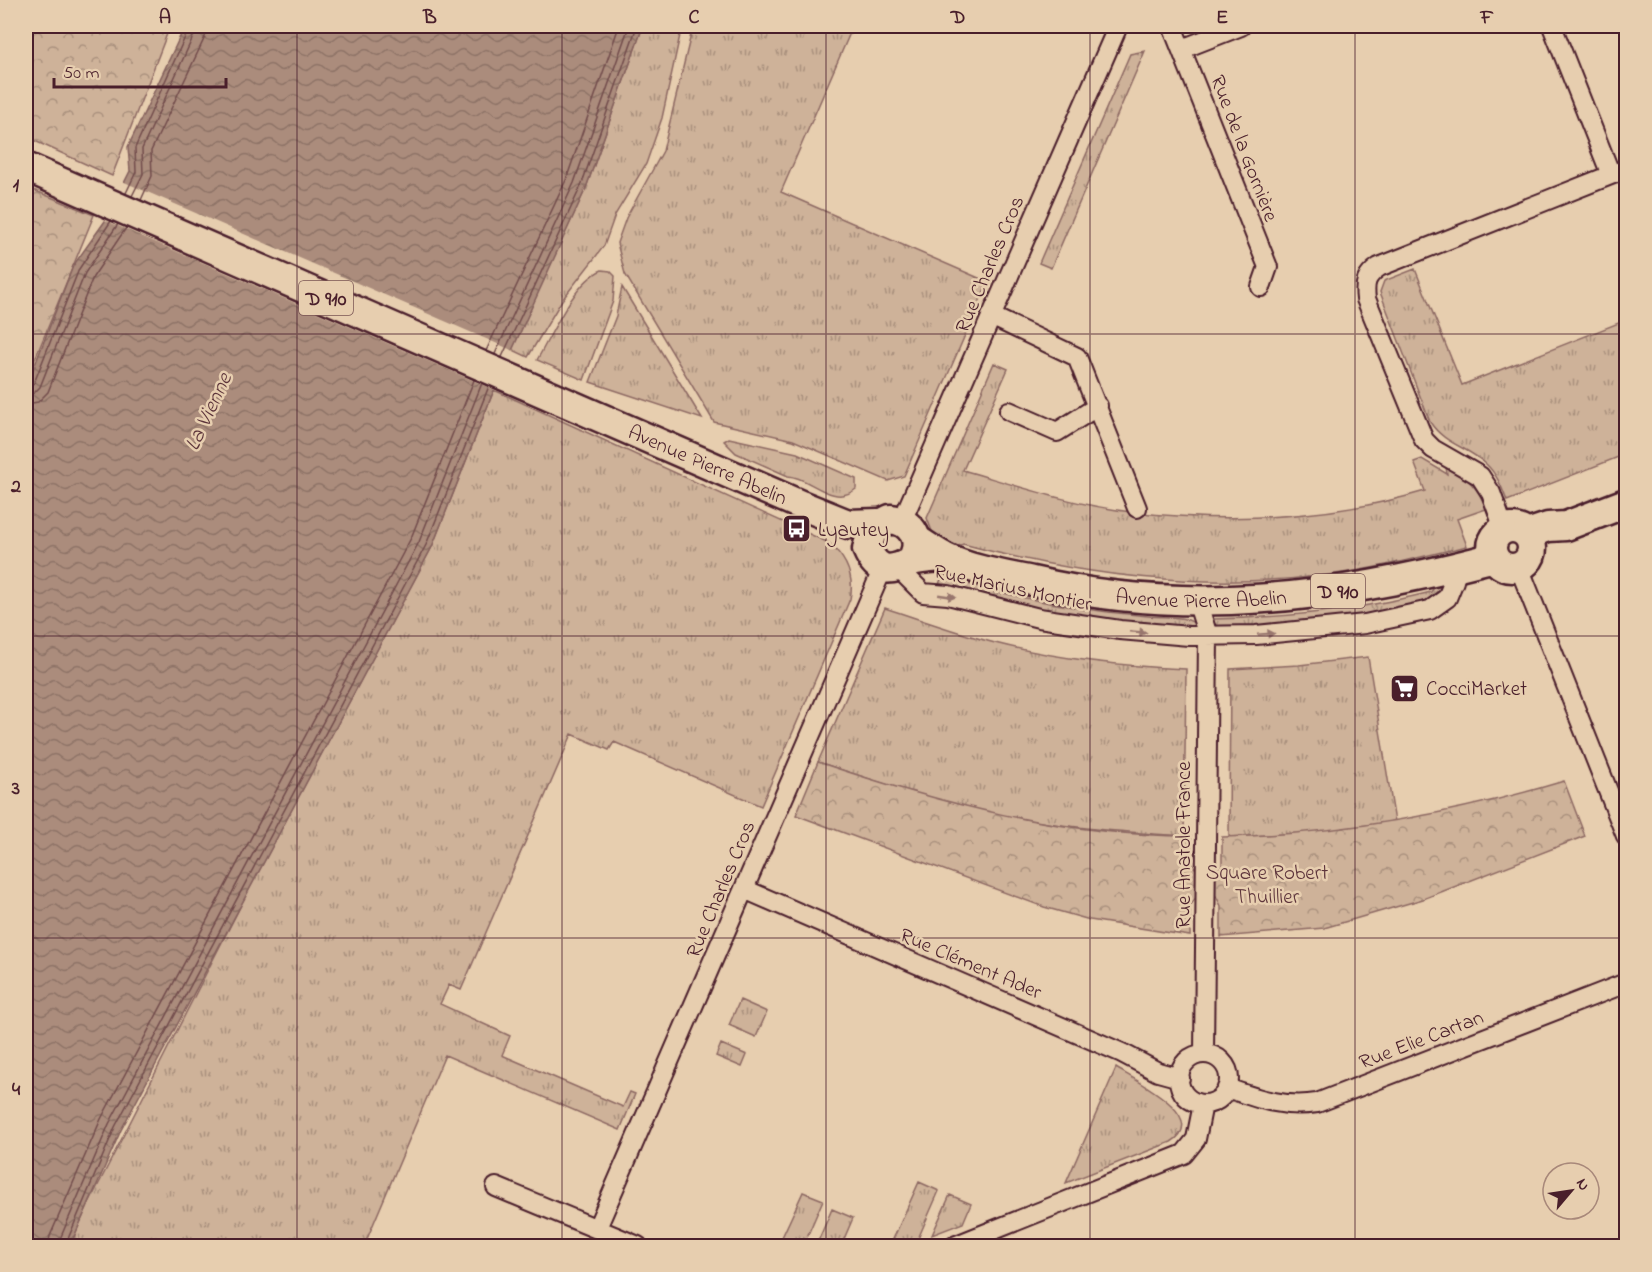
<svg xmlns="http://www.w3.org/2000/svg" width="1652" height="1272" font-family="'Indie Flower',sans-serif">
	<defs>
		<pattern id="grass-tufts" width="24" height="20" patternUnits="userSpaceOnUse" patternTransform="scale(1.5)"><rect width="24" height="20" fill="#ceb299"/><path d="M3 7l-1-3M5 7V3M7 7l1-3M15 17l-1-3M17 17v-4M19 17l1-3" fill="none" stroke="#a9907d"/></pattern>
		<pattern id="park-crowns" width="20" height="18" patternUnits="userSpaceOnUse" patternTransform="scale(1.5)"><rect width="20" height="18" fill="#ceb299"/><path d="M2 6a3 3 0 1 1 6 0M12 15a3 3 0 1 1 6 0" fill="none" stroke="#a9907d"/></pattern>
		<pattern id="water-waves" width="16" height="10" patternUnits="userSpaceOnUse" patternTransform="scale(1.5)"><rect width="16" height="10" fill="#ab8c7c"/><path d="M0 5q4-4 8 0t8 0" fill="none" stroke="#8d7266"/></pattern>
	</defs>
	<rect width="100%" height="100%" fill="#e7ceaf"/>
	<filter id="ink" filterUnits="userSpaceOnUse"><feTurbulence type="fractalNoise" baseFrequency=".0167" numOctaves="2"/><feDisplacementMap in="SourceGraphic" scale="12" xChannelSelector="R" yChannelSelector="G"/><feConvolveMatrix kernelMatrix="1 2 1 2 8 2 1 2 1" color-interpolation-filters="sRGB"/></filter>
	<g filter="url(#ink)">
		<path fill="url(#grass-tufts)" stroke="#8c6862" stroke-width="1.5" d="M643,26H682L662,118L646,164L615,215L604,246L562,300L528,357L511,349L586,188Z
			M693,26H853L781,192L988,282L904,476L888,481L793,440L714,422L625,274L617,243L626,218L663,151Z
			M1145,51L1051,268L1039,263L1130,54Z
			M1415,269L1462,385L1626,320V454L1507,501C1502,488 1497,474 1486,464C1468,447 1444,444 1430,422L1380,292L1384,281Z
			M602,270L610,271L615,276L613,301L584,380L537,360C552,334 574,282 602,270Z
			M622,287L702,419L590,382L616,316Z
			M994,363L1008,369L963,470C1018,486 1074,505 1131,512C1229,523 1331,519 1425,491L1414,462L1422,459L1447,474L1446,467C1467,477 1478,486 1486,509L1457,519L1467,546C1421,557 1375,569 1328,575C1203,590 1085,577 963,544L954,548L936,542L927,518Z
			M494,390L829,543C846,558 855,576 850,599L761,806L614,742L609,750L572,734L461,990L449,985L440,1004L510,1036L502,1055L623,1107L630,1092L635,1094L620,1130L445,1055L364,1246H70L88,1205L246,895L432,547Z
			M729,438L797,453L856,479V489C832,508 811,477 788,476L736,453L724,441Z
			M943,572L951,573L957,581C1020,599 1083,611 1148,616C1165,618 1188,614 1200,628L1109,623L938,588Z
			M1436,585H1443L1425,604L1351,619L1219,629L1211,619C1286,618 1359,610 1431,592Z
			M885,608C922,620 958,633 995,643C1057,659 1122,666 1186,669L1184,836C1122,832 1059,827 998,815C937,802 878,782 818,762Z
			M1368,657L1395,822L1309,833L1229,837L1230,669L1299,665Z
			M740,1000L767,1012L756,1037L729,1025Z
			M721,1044L747,1055L742,1067L716,1056Z
			M1116,1068C1133,1079 1212,1117 1171,1142L1066,1183Z
			M919,1182L939,1191L917,1241L903,1246H890Z
			M803,1192L823,1200L803,1246H778Z
			M950,1195L971,1204L963,1223L932,1235Z
			M832,1209L853,1218L841,1246H816Z"/>
		<path fill="url(#park-crowns)" stroke="#8c6862" stroke-width="1.5" d="M26,26H170L112,176L26,137Z
			M26,187L94,215L26,381Z
			M818,762C939,803 1063,836 1191,836V862L1197,871H1215L1222,866V837C1339,834 1451,815 1564,781L1585,836L1423,899L1324,928L1221,937V906L1216,896H1197L1190,906V936L1090,920L1044,907L796,815Z"/>
		<path fill="url(#water-waves)" stroke="#84605c" stroke-width="1.5" d="M185,26H643L586,188L494,390L432,547L121,1130L70,1246H26V388L73,266L105,221L130,171L128,147Z"/>
		<path fill="#e7ceaf" d="M122,181L514,351L497,391L102,219Z"/>
		<g fill="none" stroke-linecap="round" stroke-linejoin="round">
			<path stroke="#714b4b" stroke-width="1.5" d="M126,193L136,172L135,148L190,26
				M132,196L143,174L142,149L198,26
				M141,200L152,176L151,151L205,37L207,26
				M486,351L566,180L619,26
				M495,354L574,183L629,26
				M502,357L581,186L637,26
				M26,387L34,383L79,269L111,221
				M26,395L34,393L40,387L85,273L118,224
				M26,404L38,402L48,392L93,277L126,228
				M48,1246L50,1236L101,1119L411,538L474,380
				M57,1246L109,1124L419,542L482,383
				M65,1246L115,1127L426,545L489,386"/>
			<defs>
				<path id="minor" d="M1172,26L1268,267L1261,287
					M1552,26L1611,175
					M1182,49L1241,26
					M991,316L1077,357L1137,508
					M1009,411L1057,432L1098,406
					M902,521L1118,26
					M1504,529L1491,493L1480,476L1433,449L1424,440L1366,299C1364,283 1366,276 1379,267L1626,169
					M1519,567L1626,836
					M899,569L923,593L948,595L1039,618L1120,630L1189,636L1256,635L1365,624L1430,610L1447,598L1454,581L1457,567
					M1197,601L1208,636L1204,1054
					M744,889L1122,1053L1158,1072L1180,1078
					M1179 1079a25 25 0 1 1 50 0a25 25 0 1 1-50 0Z
					M1227,1088C1258,1099 1284,1108 1317,1103L1626,983
					M496,1187L638,1246
					M597,1228L883,568
					M954,1246L1184,1154L1196,1139L1203,1104"/>
				<g id="primary">
					<path id="s1" d="M26,167L801,505L848,524L878,523"/>
					<circle cx="1512" cy="548" r="20"/>
					<path d="M1527,534L1548,527L1566,526L1626,503"/>
					<path id="s2" d="M917,540C926,546 935,552 944,557C971,570 1004,575 1032,581C1185,617 1333,599 1483,560L1492,554"/>
					<path d="M910,562C925,543 913,521 890,519L873,528L867,549C877,573 890,572 910,562C919,558 934,558 944,557"/>
				</g>
			</defs>
			<use href="#minor" stroke="#4a1f2b" stroke-width="22"/>
			<use href="#primary" stroke="#4a1f2b" stroke-width="33"/>
			<use href="#minor" stroke="#e7ceaf" stroke-width="18"/>
			<use href="#primary" stroke="#e7ceaf" stroke-width="28"/>
		</g>
		<defs><path id="oneway-solid" d="M-6-.8H1V-3.2L6.5 0L1 3.2V.8H-6Z" transform="scale(1.5)"/></defs>
		<g fill="#98766d">
			<use href="#oneway-solid" transform="translate(947 596) rotate(8)"/>
			<use href="#oneway-solid" transform="translate(1138 632) rotate(5)"/>
			<use href="#oneway-solid" transform="translate(1266 634) rotate(-4)"/>
		</g>
	</g>
	<path fill="none" stroke="#4a1f2b" stroke-width="1.5" stroke-opacity="0.55" d="M297,26V1246M562,26V1246M826,26V1246M1090,26V1246M1355,26V1246M26,334H1626M26,636H1626M26,938H1626"/>
	<defs>
		<symbol id="bus-square" viewBox="-11 -11 22 22"><rect x="-9" y="-9" width="18" height="18" rx="4" fill="#4a1f2b" stroke="#e7ceaf"/><path d="M-5-6H5V4H4V6H2V4H-2V6H-4V4H-5ZM-3.5-4V0h7V-4ZM-3.5 1.2v1.5H-2V1.2ZM2 1.2v1.5H3.5V1.2Z" fill="#fff"/></symbol>
		<symbol id="supermarket-square" viewBox="-11 -11 22 22"><rect x="-9" y="-9" width="18" height="18" rx="4" fill="#4a1f2b" stroke="#e7ceaf"/><path d="M-6-5.5h2.5l.6 2H6L4.5 2H-2.5L-4.4-4H-6ZM-1.5 3.2a1.3 1.3 0 1 0 .1 0ZM3 3.2a1.3 1.3 0 1 0 .1 0Z" fill="#fff"/></symbol>
	</defs>
	<g fill-rule="evenodd">
		<use href="#bus-square" x="780" y="512" width="33" height="33"/>
		<use href="#supermarket-square" x="1388" y="672" width="33" height="33"/>
	</g>
	<g text-anchor="middle" stroke-width="5" stroke-linejoin="round" paint-order="stroke">
		<g fill="#e7ceaf" stroke="#795453" stroke-width="1.5">
			<rect x="299" y="281" width="54" height="34" rx="4.5"/>
			<rect x="1311" y="574" width="54" height="34" rx="4.5"/>
		</g>
		<g font-size="20" font-weight="bold" fill="#4a1f2b">
			<text x="326" y="305">D 910</text>
			<text x="1338" y="598">D 910</text>
		</g>
		<g font-size="21" fill="#4a1f2b" stroke="#e7ceaf">
			<text transform="translate(1245 148) rotate(69)" y="7">Rue de la Gornière</text>
			<text transform="translate(989 264) rotate(-67)" y="7">Rue Charles Cros</text>
			<text dy="7" stroke="none"><textPath href="#s1" startOffset="744">Avenue Pierre Abelin</textPath></text>
			<text transform="translate(1013 587) rotate(12)" y="7">Rue Marius Montier</text>
			<text dy="7" stroke="none"><textPath href="#s2" startOffset="294">Avenue Pierre Abelin</textPath></text>
			<text transform="translate(1183 845) rotate(-90)" y="7">Rue Anatole France</text>
			<text transform="translate(720 889) rotate(-67)" y="7">Rue Charles Cros</text>
			<text transform="translate(971 963) rotate(23)" y="7">Rue Clément Ader</text>
			<text transform="translate(1421 1039) rotate(-21)" y="7">Rue Elie Cartan</text>
		</g>
		<g font-size="21" fill="#4a1f2b" stroke="#e7ceaf" text-anchor="start">
			<text x="818" y="536">Lyautey</text>
			<text x="1426" y="695">CocciMarket</text>
		</g>
		<g font-size="21" fill="#5e353c" stroke="#e7ceaf">
			<text x="1267" y="879">Square Robert<tspan x="1267" dy="24">Thuillier</tspan></text>
		</g>
		<g font-size="22" font-style="italic" fill="#5d353b" stroke="#e7ceaf">
			<text transform="translate(207 411) rotate(-65)" y="8">La Vienne</text>
		</g>
	</g>
	<rect width="1652" height="1272" fill="none" stroke="#e7ceaf" stroke-width="66"/>
	<g transform="translate(1571 1191) rotate(61)"><circle r="28" fill="#e7ceaf" stroke="#a8887a" stroke-width="1.5"/>
	<path d="M0-4.5L10 22L0 15L-10 22Z" fill="#4a1f2b"/>
	<text y="-9" font-size="16" font-weight="bold" text-anchor="middle" fill="#4a1f2b">N</text>
	</g>
	<path d="M54 78v9h172v-9" fill="none" stroke="#4a1f2b" stroke-width="3"/>
	<text x="63" y="78" font-size="18" fill="#4a1f2b" stroke="#e7ceaf" stroke-width="4.5" paint-order="stroke">50 m</text>
	<rect x="33" y="33" width="1586" height="1206" fill="none" stroke="#4a1f2b" stroke-width="2"/>
	<g font-size="20" text-anchor="middle" font-weight="bold" fill="#4a1f2b">
		<text x="165" y="23">A</text>
		<text x="430" y="23">B</text>
		<text x="694" y="23">C</text>
		<text x="958" y="23">D</text>
		<text x="1222" y="23">E</text>
		<text x="1487" y="23">F</text>
		<text x="16" y="191">1</text>
		<text x="16" y="492">2</text>
		<text x="16" y="794">3</text>
		<text x="16" y="1095">4</text>
	</g>
</svg>
